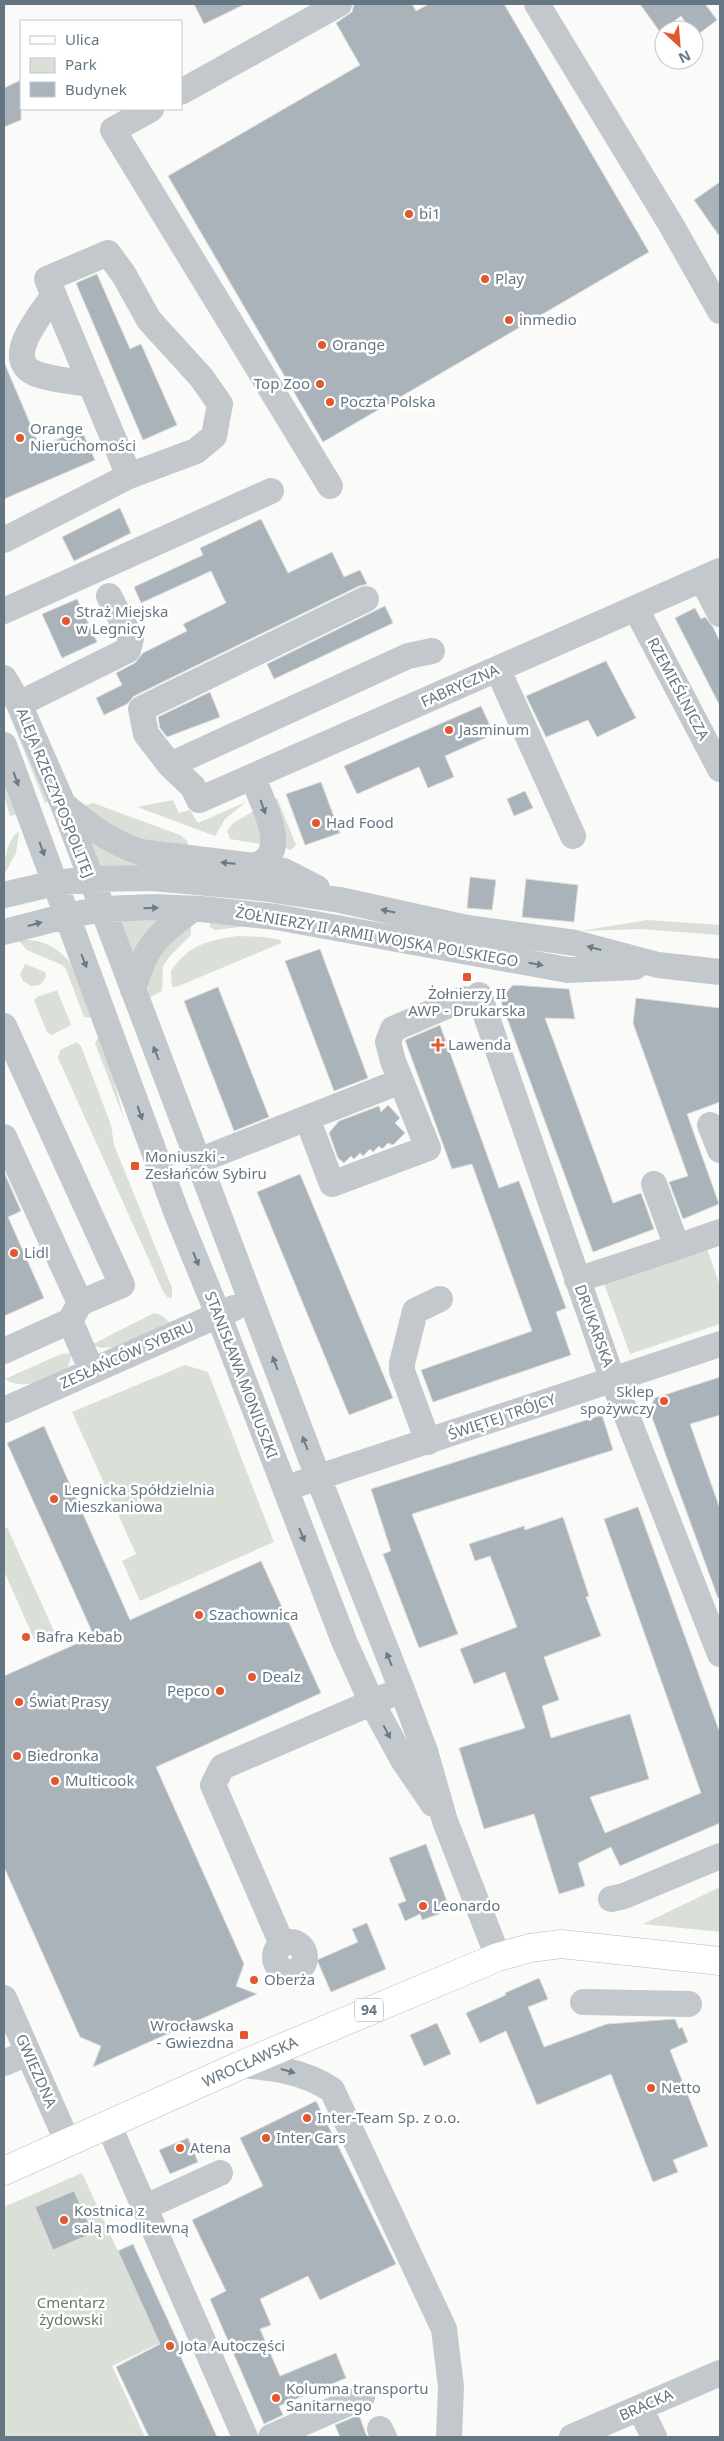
<svg xmlns="http://www.w3.org/2000/svg" width="724" height="2441" font-family="'Noto Sans',sans-serif">
	<rect width="100%" height="100%" fill="#fafaf8"/>
	<path fill="#dadfd7" d="M10,710L51,800L45,803L8,711Z
		M4,778L17,814L10,816L4,795Z
		M277,798L296,845L291,850L282,847L271,800Z
		M173,800L179,813L190,810L198,823L246,802L225,819L215,836L137,807Z
		M93,803L180,835L187,841L189,848L140,844L84,806Z
		M257,809L261,844L230,839L227,831L232,824Z
		M19,832L16,853L4,875C4,862 7,838 19,832Z
		M87,834L190,866L98,867Z
		M164,918L135,960L119,920Z
		M648,920L720,925V935L641,929L580,931Z
		M210,923L248,926L215,930L210,927Z
		M191,924V935L170,956L163,966L162,991L149,998L147,985L157,953Z
		M238,936L264,937L281,940V943L179,986L172,987L171,971C188,945 209,940 238,936Z
		M18,940C40,938 59,947 71,964L93,1018L84,1017L66,969L62,965L27,950Z
		M25,964L45,972L46,977L40,985L31,986L23,981L20,974Z
		M57,990L71,1025L52,1035L47,1032L34,1000L37,997Z
		M99,1036L113,1076L124,1119L95,1043Z
		M77,1042L81,1046L111,1125L114,1145L172,1288V1298L167,1297L163,1291L58,1058L60,1050Z
		M706,1246L720,1286V1324L630,1354L603,1281Z
		M154,1313L161,1315L170,1323C152,1330 108,1358 93,1344Z
		M72,1353L68,1367C51,1378 24,1392 5,1379L61,1354Z
		M185,1365L208,1372L274,1542L140,1601L122,1561L136,1554L72,1412Z
		M7,1527L54,1631L35,1641L4,1571V1529Z
		M720,1887V1932L643,1924Z
		M82,2173L160,2343L112,2366L145,2437H4V2207Z"/>
	<path fill="#aab3b9" stroke="#dcdcda" d="M194,4H245L204,24Z
		M354,4H412L416,11L429,4H504L649,252L323,442L168,176L360,65L336,23L352,12Z
		M640,4H705L717,20L696,36L694,30H691L681,16L660,32Z
		M21,80V120L4,127V88Z
		M720,182V237L694,200Z
		M97,274L130,349L141,344L177,425L143,440L76,283Z
		M4,362L40,447L81,429L95,460L4,499Z
		M120,508L131,533L74,561L62,537Z
		M261,519L288,573L332,552L344,577L360,570L367,584L359,586L134,696L127,704L104,715L96,698L122,685L116,673L135,663L143,653L187,631L183,624L226,603L211,571L141,603L134,587L203,555L200,548Z
		M77,599L97,642L62,658L42,614Z
		M385,606L393,623L274,679L267,664Z
		M695,608L701,619L705,617L713,627L720,642V706L675,618Z
		M606,661L636,718L597,737L588,720L546,737L526,696Z
		M210,692L220,717L167,737L160,728L158,717Z
		M481,706L494,734L445,756L454,777L428,788L419,767L357,794L344,766Z
		M321,782L340,833L305,845L286,794Z
		M525,791L533,808L514,816L507,799Z
		M470,877L496,880L492,910L467,908Z
		M526,879L578,885L574,922L522,917Z
		M320,949L368,1078L334,1091L285,961Z
		M513,985L569,989L575,1019L545,1018L613,1203L641,1193L654,1229L593,1252L500,999Z
		M218,987L269,1117L234,1131L184,1001Z
		M636,998L720,1008V1102L687,1114L719,1204L683,1219L669,1182L688,1176L633,1023Z
		M440,1025L499,1188L519,1181L566,1308L556,1312L571,1355L433,1402L421,1370L532,1331L472,1164L452,1169L405,1040Z
		M388,1105L400,1118L395,1123L405,1133L393,1145L388,1143L382,1149L379,1146L373,1152L370,1149L363,1156L360,1153L354,1159L351,1156L344,1163L338,1158L329,1133L339,1121L379,1106L381,1112Z
		M4,1172L21,1211L8,1217L44,1298L4,1316Z
		M300,1174L393,1398L349,1415L257,1192Z
		M720,1377V1415L690,1424L720,1509V1598H718L649,1409L655,1398Z
		M602,1415L613,1450L412,1514L458,1634L419,1648L383,1554L391,1551L371,1489Z
		M44,1426L130,1620L261,1561L321,1693L156,1767L244,1964L236,1986L257,1994L93,2067L101,2046L80,2037L4,1867V1676L94,1636L7,1443Z
		M638,1507L720,1733V1823L620,1866L611,1847L578,1863L585,1886L559,1894L534,1814L484,1829L459,1748L525,1728L505,1672L474,1684L460,1649L517,1627L490,1556L475,1561L469,1544L524,1526L525,1530L563,1517L589,1596L586,1597L601,1636L544,1657L559,1700L542,1706L551,1738L630,1714L649,1779L590,1797L605,1833L701,1793L604,1519Z
		M426,1844L450,1910L422,1920L420,1914L405,1921L398,1904L406,1901L389,1858Z
		M367,1923L386,1969L331,1992L317,1960L358,1942L352,1929Z
		M539,1978L548,1999L528,2007L544,2047L607,2024L675,2019L679,2029L682,2027L688,2042L670,2050L708,2146L673,2160L678,2172L653,2182L611,2074L537,2105L506,2031L480,2043L466,2013L506,1995L505,1993Z
		M437,2023L451,2054L424,2066L410,2035Z
		M316,2101L396,2264L320,2300L308,2276L260,2299L271,2325L260,2329L280,2376L336,2353L346,2378L279,2406L283,2415L264,2424L210,2299L226,2291L192,2220L263,2186L240,2138Z
		M188,2138L198,2162L170,2174L159,2150Z
		M74,2191L93,2233L53,2250L35,2207Z
		M133,2244L182,2351L179,2353L217,2437H149L116,2367L160,2344L118,2251Z
		M359,2415L367,2437H340L335,2425Z"/>
	<g fill="none" stroke-linecap="round" stroke-linejoin="round">
		<defs>
			<path id="major" d="M4,2171L241,2065L498,1957L530,1948L561,1944L720,1961"/>
		</defs>
		<use href="#major" stroke="#b5babe" stroke-width="29"/>
		<path stroke="#c3c8cc" stroke-width="26" d="M537,4L670,223L720,311
			M181,92L339,4
			M151,109L113,130L330,486
			M54,295C42,313 2,358 34,373C50,380 73,381 91,384
			M4,540L129,476L196,451L214,436L220,404L201,377L149,320L124,275L108,253L47,279L129,476
			M702,579L720,614
			M636,609L720,769
			M4,611L271,491
			M432,651L408,656L170,765L193,787L199,800L720,571
			M498,670L573,836
			M4,678L19,704L63,804L318,1477L402,1690L425,1751L445,1821L498,1957
			M19,704L128,650L131,638L109,596
			M4,745L177,1214L218,1314L344,1641L372,1703L403,1760L433,1804
			M170,765L146,734L141,709L366,599
			M253,778C262,803 293,855 254,866
			M64,805C88,825 110,842 140,852L254,866L284,871L317,888
			M4,895L55,883L91,879L152,878L261,888L340,900L467,928L575,943L658,965L720,972
			M4,932L66,916L102,909L155,907L201,909L276,917L568,970L635,967
			M133,990C145,946 157,935 193,909
			M479,995L612,1378L720,1654
			M4,1026L122,1285L80,1303L4,1137
			M401,1081L307,1118L332,1184L428,1148L393,1061L388,1042L393,1029L463,999L481,1002
			M710,1125L720,1150
			M198,1161L307,1118
			M677,1247L720,1232
			M577,1280L677,1247L654,1184
			M80,1303L70,1321L92,1371
			M4,1351L70,1321
			M4,1410L234,1308
			M428,1442L402,1371V1363L415,1311L440,1299
			M301,1483L720,1344
			M611,1899L624,1896L720,1856
			M275 1957a15 15 0 1 1 30 0a15 15 0 1 1-30 0Z
			M282,1944L213,1785L222,1767L387,1696
			M4,1998L68,2143
			M583,2002L689,2004
			M4,2063L27,2053
			M241,2065C274,2068 304,2071 332,2090L444,2329L451,2387L449,2437
			M108,2124L245,2437
			M143,2208L220,2173
			M640,2408L654,2437
			M380,2429L384,2437
			M271,2437L362,2397
			M572,2437L720,2373"/>
		<use href="#major" stroke="#fff" stroke-width="28"/>
	</g>
	<defs><path id="oneway-solid" d="M-6-.8H1V-3.2L6.5 0L1 3.2V.8H-6Z" transform="scale(1.25)"/></defs>
	<g fill="#6a7a87">
		<use href="#oneway-solid" transform="translate(16 779) rotate(70)"/>
		<use href="#oneway-solid" transform="translate(263 807) rotate(70)"/>
		<use href="#oneway-solid" transform="translate(42 849) rotate(70)"/>
		<use href="#oneway-solid" transform="translate(228 863) rotate(-175)"/>
		<use href="#oneway-solid" transform="translate(151 908) rotate(-1)"/>
		<use href="#oneway-solid" transform="translate(388 911) rotate(-168)"/>
		<use href="#oneway-solid" transform="translate(35 924) rotate(-15)"/>
		<use href="#oneway-solid" transform="translate(594 948) rotate(-165)"/>
		<use href="#oneway-solid" transform="translate(84 961) rotate(69)"/>
		<use href="#oneway-solid" transform="translate(536 964) rotate(10)"/>
		<use href="#oneway-solid" transform="translate(156 1053) rotate(-111)"/>
		<use href="#oneway-solid" transform="translate(140 1113) rotate(70)"/>
		<use href="#oneway-solid" transform="translate(196 1259) rotate(68)"/>
		<use href="#oneway-solid" transform="translate(275 1363) rotate(-111)"/>
		<use href="#oneway-solid" transform="translate(305 1443) rotate(-111)"/>
		<use href="#oneway-solid" transform="translate(302 1535) rotate(68)"/>
		<use href="#oneway-solid" transform="translate(389 1659) rotate(-112)"/>
		<use href="#oneway-solid" transform="translate(387 1732) rotate(62)"/>
		<use href="#oneway-solid" transform="translate(288 2071) rotate(15)"/>
	</g>
	<g fill="#e4572e" stroke="#fff" stroke-width="2">
		<circle cx="409" cy="214" r="5"/>
		<circle cx="485" cy="279" r="5"/>
		<circle cx="509" cy="320" r="5"/>
		<circle cx="322" cy="345" r="5"/>
		<circle cx="320" cy="384" r="5"/>
		<circle cx="330" cy="402" r="5"/>
		<circle cx="20" cy="438" r="5"/>
		<circle cx="66" cy="621" r="5"/>
		<circle cx="449" cy="730" r="5"/>
		<circle cx="316" cy="823" r="5"/>
		<rect x="462" y="972" width="10" height="10" rx="2.5"/>
		<path d="M435.5 1037.5h5v5h5v5h-5v5h-5v-5h-5v-5h5z"/>
		<rect x="130" y="1161" width="10" height="10" rx="2.5"/>
		<circle cx="14" cy="1253" r="5"/>
		<circle cx="664" cy="1401" r="5"/>
		<circle cx="54" cy="1499" r="5"/>
		<circle cx="199" cy="1615" r="5"/>
		<circle cx="26" cy="1637" r="5"/>
		<circle cx="252" cy="1677" r="5"/>
		<circle cx="220" cy="1691" r="5"/>
		<circle cx="19" cy="1702" r="5"/>
		<circle cx="17" cy="1756" r="5"/>
		<circle cx="55" cy="1781" r="5"/>
		<circle cx="423" cy="1906" r="5"/>
		<circle cx="254" cy="1980" r="5"/>
		<rect x="239" y="2030" width="10" height="10" rx="2.5"/>
		<circle cx="651" cy="2088" r="5"/>
		<circle cx="307" cy="2118" r="5"/>
		<circle cx="266" cy="2138" r="5"/>
		<circle cx="180" cy="2148" r="5"/>
		<circle cx="64" cy="2220" r="5"/>
		<circle cx="170" cy="2346" r="5"/>
		<circle cx="276" cy="2398" r="5"/>
	</g>
	<g text-anchor="middle" stroke-width="5" stroke-linejoin="round" paint-order="stroke">
		<rect fill="#fff" stroke="#939fa8" stroke-width="1" x="355" y="1998.5" width="28" height="23" rx="4"/>
		<g font-size="14" font-weight="bold" fill="#657683">
			<text x="369" y="2015">94</text>
		</g>
		<g font-size="15" fill="#657683" stroke="#fff" text-anchor="start">
			<text x="419" y="219">bi1</text>
			<text x="495" y="284">Play</text>
			<text x="519" y="325">inmedio</text>
			<text x="332" y="350">Orange</text>
			<text x="310" y="389" text-anchor="end">Top Zoo</text>
			<text x="340" y="407">Poczta Polska</text>
			<text x="30" y="434">Orange<tspan x="30" dy="17">Nieruchomości</tspan></text>
			<text x="76" y="617">Straż Miejska<tspan x="76" dy="17">w Legnicy</tspan></text>
			<text x="459" y="735">Jasminum</text>
			<text x="326" y="828">Had Food</text>
			<text x="467" y="999" text-anchor="middle">Żołnierzy II<tspan x="467" dy="17">AWP - Drukarska</tspan></text>
			<text x="448" y="1050">Lawenda</text>
			<text x="145" y="1162">Moniuszki -<tspan x="145" dy="17">Zesłańców Sybiru</tspan></text>
			<text x="24" y="1258">Lidl</text>
			<text x="654" y="1397" text-anchor="end">Sklep<tspan x="654" dy="17">spożywczy</tspan></text>
			<text x="64" y="1495">Legnicka Spółdzielnia<tspan x="64" dy="17">Mieszkaniowa</tspan></text>
			<text x="209" y="1620">Szachownica</text>
			<text x="36" y="1642">Bafra Kebab</text>
			<text x="262" y="1682">Dealz</text>
			<text x="210" y="1696" text-anchor="end">Pepco</text>
			<text x="29" y="1707">Świat Prasy</text>
			<text x="27" y="1761">Biedronka</text>
			<text x="65" y="1786">Multicook</text>
			<text x="433" y="1911">Leonardo</text>
			<text x="264" y="1985">Oberża</text>
			<text x="234" y="2031" text-anchor="end">Wrocławska<tspan x="234" dy="17">- Gwiezdna</tspan></text>
			<text x="661" y="2093">Netto</text>
			<text x="317" y="2123">Inter-Team Sp. z o.o.</text>
			<text x="276" y="2143">Inter Cars</text>
			<text x="190" y="2153">Atena</text>
			<text x="74" y="2216">Kostnica z<tspan x="74" dy="17">salą modlitewną</tspan></text>
			<text x="180" y="2351">Jota Autoczęści</text>
			<text x="286" y="2394">Kolumna transportu<tspan x="286" dy="17">Sanitarnego</tspan></text>
		</g>
		<g font-size="15" fill="#657683" stroke="#fff">
			<text transform="translate(460 686) rotate(-24)" y="5">FABRYCZNA</text>
			<text transform="translate(678 689) rotate(62)" y="5">RZEMIEŚLNICZA</text>
			<text transform="translate(55 793) rotate(68)" y="5">ALEJA RZECZYPOSPOLITEJ</text>
			<text transform="translate(377 937) rotate(10)" y="5">ŻOŁNIERZY II ARMII WOJSKA POLSKIEGO</text>
			<text transform="translate(594 1326) rotate(70)" y="5">DRUKARSKA</text>
			<text transform="translate(127 1355) rotate(-24)" y="5">ZESŁAŃCÓW SYBIRU</text>
			<text transform="translate(241 1375) rotate(69)" y="5">STANISŁAWA MONIUSZKI</text>
			<text transform="translate(502 1417) rotate(-19)" y="5">ŚWIĘTEJ TRÓJCY</text>
			<text transform="translate(250 2062) rotate(-24)" y="5">WROCŁAWSKA</text>
			<text transform="translate(36 2071) rotate(66)" y="5">GWIEZDNA</text>
			<text transform="translate(646 2405) rotate(-24)" y="5">BRACKA</text>
		</g>
		<g font-size="15" fill="#687a64" stroke="#fff">
			<text x="71" y="2308">Cmentarz<tspan x="71" dy="17">żydowski</tspan></text>
		</g>
	</g>
	<rect width="724" height="2441" fill="none" stroke="#657683" stroke-width="10"/>
	<rect x="20" y="20" width="162" height="90" fill="#ffffff" stroke="#c1c8cd"/>
	<rect x="30" y="36" width="25" height="8" fill="#ffffff" stroke="#c1c8cd"/>
	<text x="65" y="45" font-size="15" fill="#657683">Ulica</text>
	<rect x="30" y="58" width="25" height="15" fill="#dadfd7" stroke="#c1c8cd"/>
	<text x="65" y="70" font-size="15" fill="#657683">Park</text>
	<rect x="30" y="82" width="25" height="15" fill="#aab3b9" stroke="#c1c8cd"/>
	<text x="65" y="95" font-size="15" fill="#657683">Budynek</text>
	<g transform="translate(679 45) rotate(154)"><circle r="24" fill="#ffffff" stroke="#c1c8cd"/>
	<path d="M0-4L9 19L0 12L-9 19Z" fill="#e4572e"/>
	<text y="-8" font-size="14" font-weight="bold" text-anchor="middle" fill="#657683">N</text>
	</g>
</svg>
